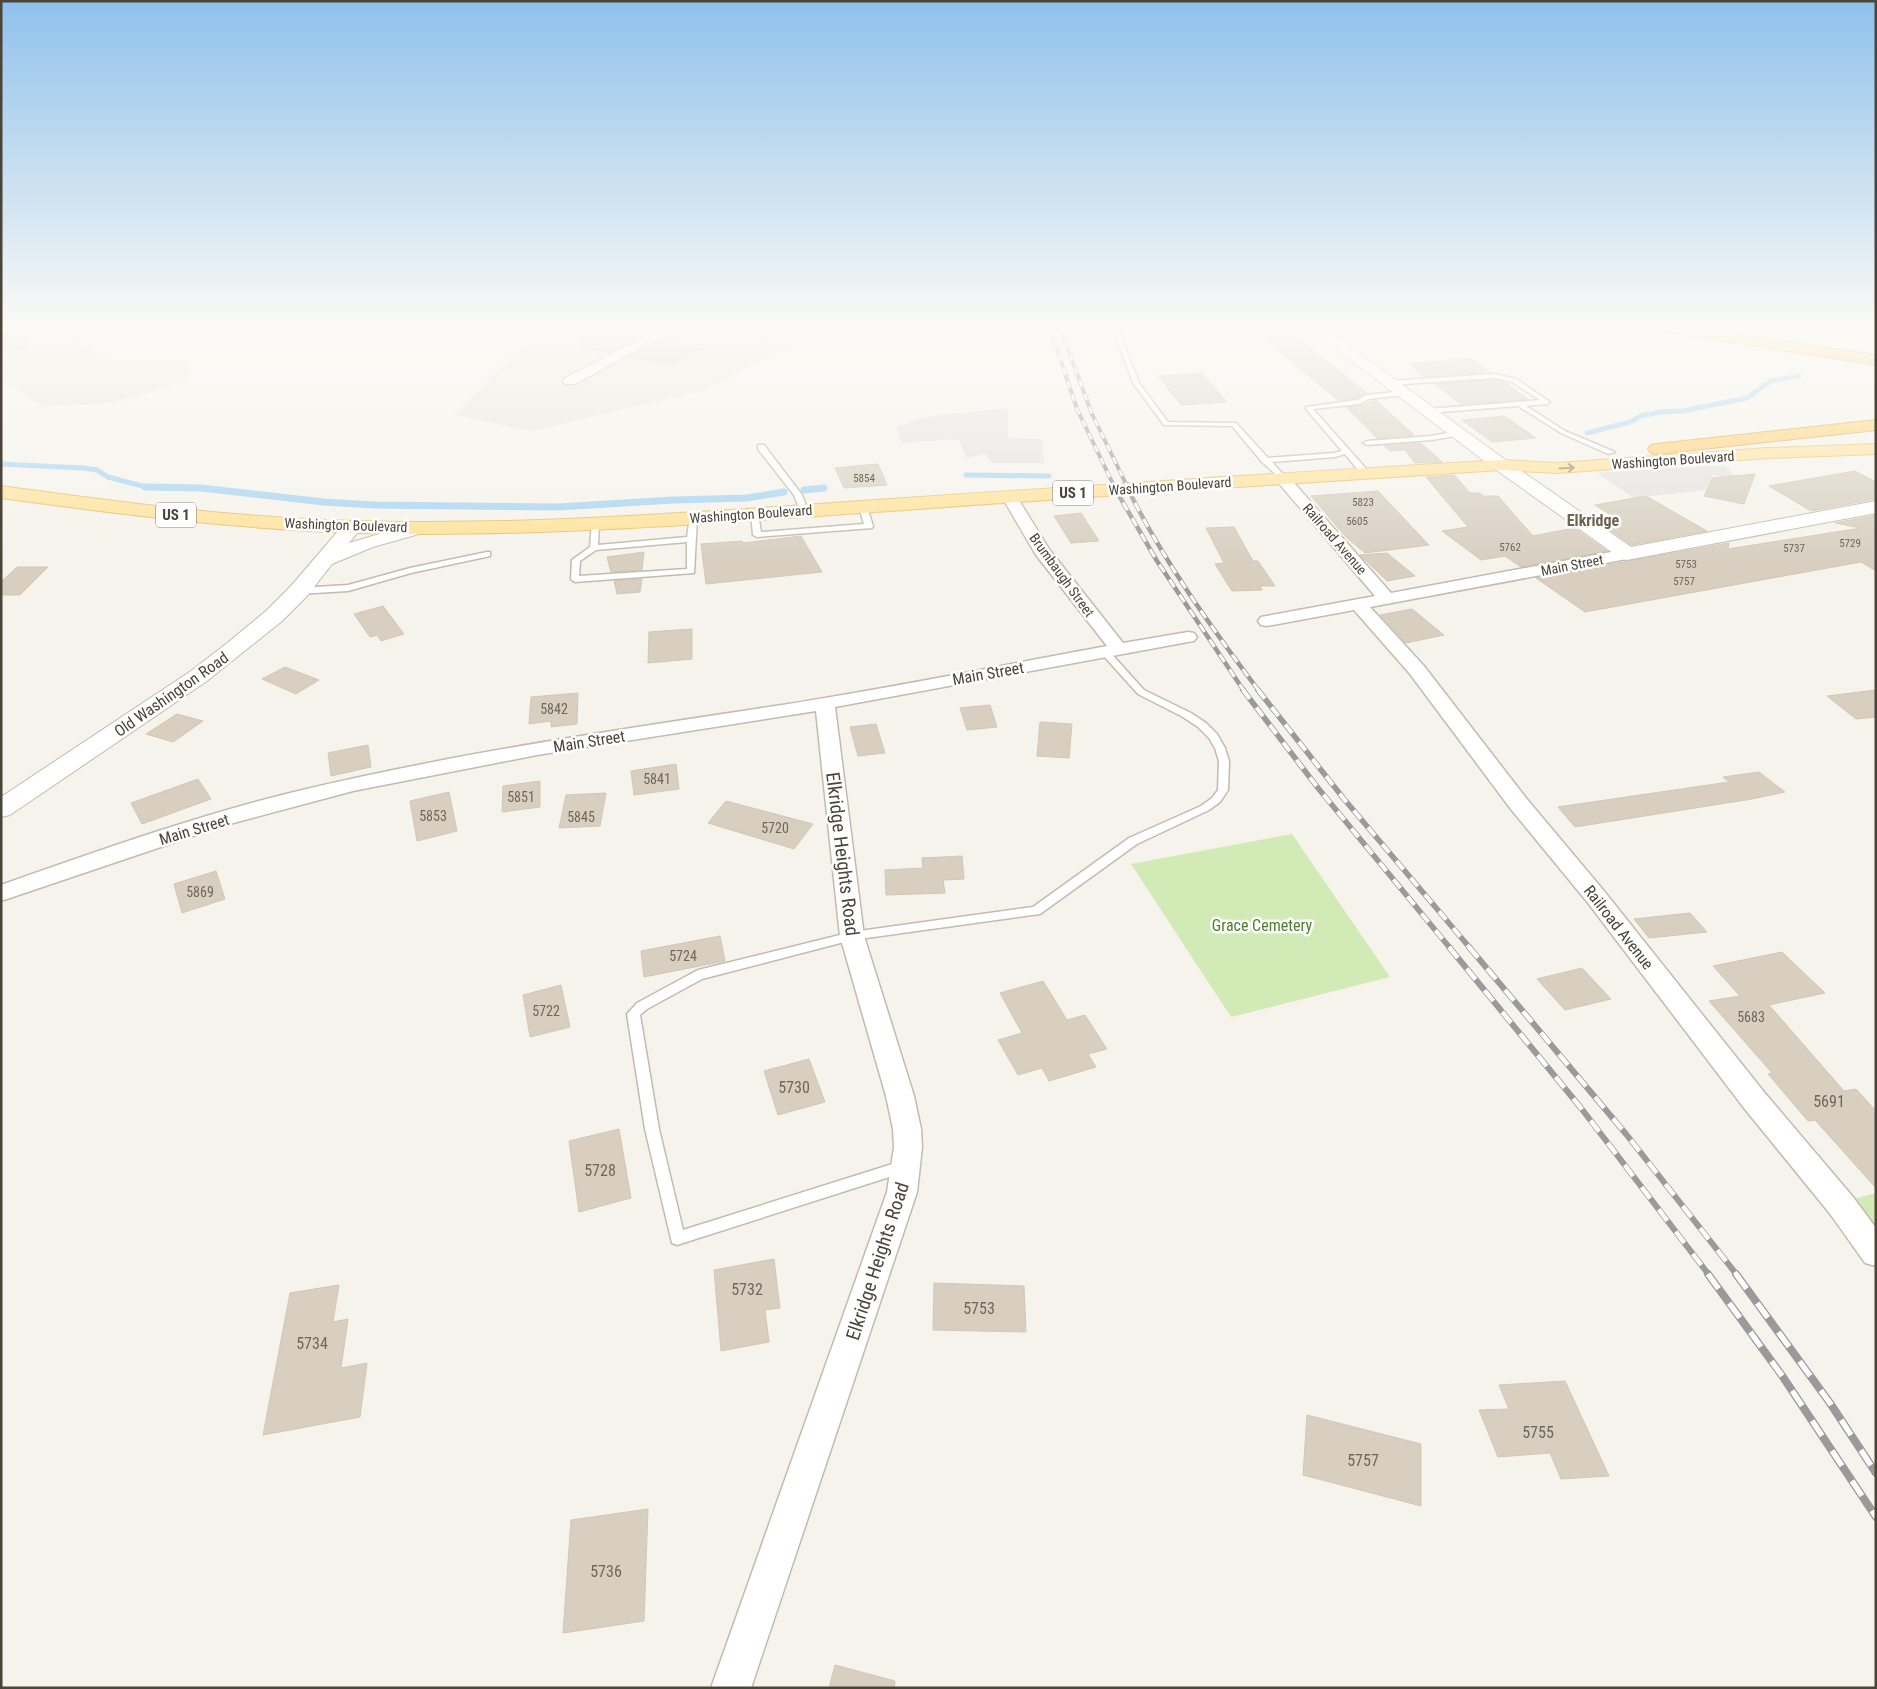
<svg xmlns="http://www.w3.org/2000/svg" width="1877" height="1689" font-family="'Roboto Condensed',sans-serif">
	<rect width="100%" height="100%" fill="#f6f3ec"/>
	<path fill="#eae5da" d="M1,328H224L215,332L74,335L105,359L188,361L189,380L113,403L43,407L1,379Z
		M374,328H434L429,334L407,337Z
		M539,328H811L812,336L703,390L532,431L454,415Z"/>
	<path fill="#d2eab5" d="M1817,328H1876V338Z
		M1292,834L1390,977L1231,1017L1131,864Z
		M1876,1193V1228L1854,1199Z"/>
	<path fill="#e5e3e0" d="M1008,408V438L1042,439L1044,463H992L984,454L967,458L958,439L902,443L896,427L930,416Z
		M1724,465L1740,481L1713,475L1705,490L1634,498L1597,473Z"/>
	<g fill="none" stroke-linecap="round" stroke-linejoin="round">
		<path stroke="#a9d4f2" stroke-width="5" d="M1587,433L1630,422L1641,416L1660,412L1682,411L1747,398L1771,381L1799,376
			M1,464L83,468L97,470L108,477L146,487L201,488
			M966,475L1049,476"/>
		<path stroke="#a9d4f2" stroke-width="7" d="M145,487L201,488L324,502L374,505L558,507L673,500L747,498L784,492
			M804,490L824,488"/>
	</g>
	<path fill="#d8cfc1" stroke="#d3c7b4" d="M1,328H25L30,348L1,352Z
		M582,328H584L639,338L610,353L579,347Z
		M1251,328H1285L1367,393L1356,398L1339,401Z
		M657,341L701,349L672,365L629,357Z
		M1470,358L1490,372L1425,377L1409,364Z
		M1202,373L1227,402L1181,405L1158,376Z
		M1495,380L1504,382L1528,399L1461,404L1435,384Z
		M1376,400L1377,401L1414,435L1377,438L1346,407L1359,406Z
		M1504,416L1536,438L1492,442L1462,420Z
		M1421,443L1442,462L1415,463L1405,450L1390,451L1384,446Z
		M878,464L887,485L844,488L835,468Z
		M1855,471L1876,482V499L1811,511L1769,486Z
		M1755,474L1744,504L1704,496L1712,478Z
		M1454,475L1470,493H1480L1483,496H1498L1533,536L1574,528L1607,551L1521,567L1505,556L1481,560L1442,531L1468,527L1426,477Z
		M1378,491L1429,545L1365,553L1345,536L1311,496Z
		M1646,496L1707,531L1631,545L1600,523L1619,520L1595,505Z
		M1081,513L1099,541L1071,543L1054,516Z
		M1876,515V571L1861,562L1585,612L1536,578L1729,543L1728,549L1861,528L1835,523Z
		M1234,527L1253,561H1258L1275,586H1260L1262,590L1232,591L1215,564L1224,563L1206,528Z
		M801,536L822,572L706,584L701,544L742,541L743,543Z
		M644,552L642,570L611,572L607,557Z
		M1387,553L1415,576L1387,581L1360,555Z
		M17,567H48L20,595H1V582Z
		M642,579L640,592L617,594L614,581Z
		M383,606L404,634L381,641L377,635L370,637L354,614Z
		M1412,609L1444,635L1406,643L1380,615Z
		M692,629V659L648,663L649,632Z
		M285,667L319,680L296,694L262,679Z
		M1876,690V717L1856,719L1827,696Z
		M578,693L577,724L551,727V721L529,724L531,697Z
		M990,705L997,727L967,730L960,708Z
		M177,714L203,721L173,742L146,734Z
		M1040,722L1072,724L1069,758L1037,756Z
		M876,724L885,753L858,756L850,727Z
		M368,745L371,767L331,776L328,753Z
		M676,764L679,789L634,795L631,771Z
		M1759,772L1785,792L1752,799L1575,827L1558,807L1729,782L1723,777Z
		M198,779L211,799L142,824L131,803Z
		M540,781V807L502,812L503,786Z
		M449,792L457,831L417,841L410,801Z
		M606,793L600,826L559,828L566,795Z
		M726,801L813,824L794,849L708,823Z
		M962,856L964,879L943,880L945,893L886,895L885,870L923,868L922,858Z
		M216,871L225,899L182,913L174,884Z
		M1690,913L1707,932L1649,938L1634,919Z
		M720,936L725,961L644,977L641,951Z
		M1782,952L1825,993L1769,1005L1844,1091L1856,1089L1876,1111V1188L1815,1120L1808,1121L1768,1074L1772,1073L1709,1001L1740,996L1713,966Z
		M1582,968L1611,999L1565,1010L1537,979Z
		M1043,981L1067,1020L1085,1015L1107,1049L1088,1054L1096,1067L1049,1081L1042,1068L1018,1075L998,1040L1022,1033L1000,993Z
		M561,985L570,1027L530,1037L523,995Z
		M809,1059L825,1102L778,1115L764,1071Z
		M619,1129L631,1198L579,1212L569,1141Z
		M774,1259L780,1308L765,1310L769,1342L721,1351L714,1270Z
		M934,1283L1024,1286L1026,1332L933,1330Z
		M339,1285L333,1322L348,1319L341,1368L367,1363L360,1417L263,1435L290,1293Z
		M1565,1381L1609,1476L1561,1479L1550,1453L1498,1457L1479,1410L1509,1409L1499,1385Z
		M1307,1415L1421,1444V1506L1303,1475Z
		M648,1509L644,1621L563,1633L571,1520Z
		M835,1665L895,1681L894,1688H829Z"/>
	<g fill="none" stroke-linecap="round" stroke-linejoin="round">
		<defs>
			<path id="service" d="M1113,328L1118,329L1139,383L1168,422L1236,423L1268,458L1334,453L1342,451L1306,409V407L1357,400L1367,395L1403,391L1406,393L1403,395L1369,399L1359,404L1313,409L1368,471V475H1362L1345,454L1335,457L1272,462L1286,478L1282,480L1262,462L1232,426L1164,425L1133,383Z
				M1495,374L1516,379L1550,402L1547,404L1526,406L1565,431L1615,452L1608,454L1561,433L1518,406L1428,413L1425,411L1428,409L1540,400L1512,382L1495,378L1390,385L1387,383L1390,381Z
				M1458,431H1461V435L1431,440L1367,445L1363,443L1367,441L1431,436Z
				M758,445H764L802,495L808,511L807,513H801L794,495L758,449Z
				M860,505L867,507L873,526L872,528L757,537L753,535L751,512L758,514L761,532L864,524L859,507Z
				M690,516L697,518L694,573L575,582L571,579L572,560L590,547L592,522L599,524L598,545L687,537ZM687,542V569L579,576L580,561L596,550Z
				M487,552H490V556L411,573L348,591L299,594L295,591L299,588L348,585L410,568Z
				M1105,649L1108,650L1144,690L1191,713L1206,723L1217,734L1225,748L1229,761L1228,790L1220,802L1209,810L1137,844L1040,914L852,940L702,979L647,1009L640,1015L659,1129L683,1230L905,1160L910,1162L912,1166L910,1170L905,1172L677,1245L672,1243L645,1129L627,1014L637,1003L698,970L852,932L1033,907L1129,838L1201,806L1212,798L1218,790L1219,761L1215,748L1209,738L1198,727L1183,717L1138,694L1102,654V650Z"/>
			<path id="minor" d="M662,328H677L575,384H565L563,381L565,378Z
				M1282,473L1287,475L1391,593L1627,549L1633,550L1635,554L1633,558L1627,559L1370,607L1424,666L1526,798L1604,891L1764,1092L1853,1197L1876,1228V1266L1865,1263L1831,1215L1744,1108L1588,903L1510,808L1410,674L1354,610L1267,626L1261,625L1258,621L1261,617L1375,596L1277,481L1274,478L1277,475Z
				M1010,492L1015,494L1049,549L1123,643L1188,632L1194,633L1197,637L1194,641L1188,642L835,707L864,936L914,1096L921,1129L922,1147L917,1192L751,1688H711L887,1192L894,1147L893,1129L886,1096L840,936L816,711L537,755L353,791L226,825L1,901V885C98,851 195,816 294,792C455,753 618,730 782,705C890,688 998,666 1107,646L1036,555L1002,497L1005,494Z"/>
			<path id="tertiary" d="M1308,328H1324L1507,461L1631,547L1876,501V513L1627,560L1620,558L1495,469Z
				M352,521L359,523L362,527L349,543L419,522L426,524L429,528L426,532L373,547L332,564L307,596L282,621L207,681L10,815L1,817V797L191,671L226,644L266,611L291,586L345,523Z"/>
			<path id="primary" d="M1876,444V454L1768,458L1557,473L1501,470C1297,483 1094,496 890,511C712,523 533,538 354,533C236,529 118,514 1,498V486C118,502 236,518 355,521C533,526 712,511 890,499C1094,485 1297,472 1501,460L1557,463L1768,448Z"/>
			<path id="motorway" d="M1661,328H1695L1876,355V365L1668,332L1663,331Z
				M1876,420V430L1657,454L1651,453L1648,449L1651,445L1657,444Z"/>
		</defs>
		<use href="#service" stroke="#c2bbae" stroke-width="3"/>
		<use href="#minor" stroke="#c2bbae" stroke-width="3"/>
		<use href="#tertiary" stroke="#c2bbae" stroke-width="2"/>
		<use href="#primary" stroke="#e6c16a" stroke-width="2"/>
		<use href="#motorway" stroke="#e0a43c" stroke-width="2"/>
		<use href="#service" fill="#fff" fill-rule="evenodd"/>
		<use href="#minor" fill="#fff" fill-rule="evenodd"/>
		<use href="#tertiary" fill="#fff" fill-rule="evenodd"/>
		<use href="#primary" fill="#ffe39c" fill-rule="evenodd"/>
		<use href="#motorway" fill="#ffcf6e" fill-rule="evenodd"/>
		<defs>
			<path id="rail-far4" d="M1050,328L1077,409L1115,488
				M1060,328L1092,414L1128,488"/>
			<path id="rail-far3" d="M1114,487L1157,561L1244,691
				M1127,487C1162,559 1211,627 1259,691"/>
			<path id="rail-far2" d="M1243,690L1318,788L1450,948
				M1258,690L1344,799L1470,948"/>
			<path id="rail-far1" d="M1449,947L1581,1108L1709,1275
				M1469,947L1626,1134L1737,1275"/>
			<path id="rail" d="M1708,1274L1783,1377L1876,1517
				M1736,1274L1830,1403L1876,1473"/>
		</defs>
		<use href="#rail-far4" stroke="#9a9a9a" stroke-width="4"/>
		<use href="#rail-far3" stroke="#9a9a9a" stroke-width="4.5"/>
		<use href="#rail-far2" stroke="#9a9a9a" stroke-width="5.5"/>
		<use href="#rail-far1" stroke="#9a9a9a" stroke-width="6"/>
		<use href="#rail" stroke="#9a9a9a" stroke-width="8"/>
		<use href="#rail-far4" stroke="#fff" stroke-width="2.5" stroke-dasharray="7" stroke-linecap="butt"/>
		<use href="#rail-far3" stroke="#fff" stroke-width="3" stroke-dasharray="9" stroke-linecap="butt"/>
		<use href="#rail-far2" stroke="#fff" stroke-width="4" stroke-dasharray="11" stroke-linecap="butt"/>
		<use href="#rail-far1" stroke="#fff" stroke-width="4.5" stroke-dasharray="14" stroke-linecap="butt"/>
		<use href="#rail" stroke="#fff" stroke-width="5.5" stroke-dasharray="18" stroke-linecap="butt"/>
	</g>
	<defs><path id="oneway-shaft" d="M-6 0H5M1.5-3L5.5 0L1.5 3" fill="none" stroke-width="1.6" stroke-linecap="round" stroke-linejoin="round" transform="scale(1.25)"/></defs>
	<use stroke="#9c8c66" href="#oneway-shaft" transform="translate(1567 468) rotate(-4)"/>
	<linearGradient id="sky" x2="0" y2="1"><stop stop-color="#8fc1ec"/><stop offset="0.58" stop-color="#fbfaf6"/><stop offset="1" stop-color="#fbfaf6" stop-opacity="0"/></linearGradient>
	<rect width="1877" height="564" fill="url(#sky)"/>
	<g text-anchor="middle" stroke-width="5" stroke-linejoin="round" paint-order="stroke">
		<g font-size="11" fill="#6e675b">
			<text x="864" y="482">5854</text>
			<text x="1363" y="506">5823</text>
			<text x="1357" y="525">5605</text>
			<text x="1850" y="547">5729</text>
			<text x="1510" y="551">5762</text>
			<text x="1794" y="552">5737</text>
			<text x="1686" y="568">5753</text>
			<text x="1684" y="585">5757</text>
		</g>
		<g font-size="14" fill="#4b4439" stroke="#fff">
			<text transform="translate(1673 460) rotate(-4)" y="5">Washington Boulevard</text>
			<text transform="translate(1170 486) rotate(-4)" y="5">Washington Boulevard</text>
			<text transform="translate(751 514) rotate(-4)" y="5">Washington Boulevard</text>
			<text transform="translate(346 525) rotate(2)" y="5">Washington Boulevard</text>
			<text transform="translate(1335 539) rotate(49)" y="5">Railroad Avenue</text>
			<text transform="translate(1572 565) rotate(-11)" y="5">Main Street</text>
			<text transform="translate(1062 575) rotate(54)" y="5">Brumbaugh Street</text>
		</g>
		<g font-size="14" fill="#6e675b">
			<text x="554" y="714">5842</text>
			<text x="657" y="784">5841</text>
			<text x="521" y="802">5851</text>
			<text x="433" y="821">5853</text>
			<text x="581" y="822">5845</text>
			<text x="775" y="833">5720</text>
			<text x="200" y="897">5869</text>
			<text x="683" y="961">5724</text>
			<text x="546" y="1016">5722</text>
			<text x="1751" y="1022">5683</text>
		</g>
		<g fill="#fff" stroke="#817c74" stroke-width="1">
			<rect x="1053" y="480.5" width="40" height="25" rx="4"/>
			<rect x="156" y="502.5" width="40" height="25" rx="4"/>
		</g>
		<g font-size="15" font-weight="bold" fill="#4b4439">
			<text x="1073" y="498">US 1</text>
			<text x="176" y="520">US 1</text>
		</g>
		<g font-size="16" font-weight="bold" fill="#6e6250" stroke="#fff">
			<text x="1593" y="526">Elkridge</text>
		</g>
		<g font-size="16" fill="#4b4439" stroke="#fff">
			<text transform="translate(988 673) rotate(-10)" y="6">Main Street</text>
			<text transform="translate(171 694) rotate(-35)" y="6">Old Washington Road</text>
			<text transform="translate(589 741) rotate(-9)" y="6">Main Street</text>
			<text transform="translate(194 829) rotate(-17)" y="6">Main Street</text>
			<text transform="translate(1619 927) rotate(52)" y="6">Railroad Avenue</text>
		</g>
		<g font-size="16" fill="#4a7f2a" stroke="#fff">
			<text x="1262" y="931">Grace Cemetery</text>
		</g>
		<g font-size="16" fill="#6e675b">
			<text x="794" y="1093">5730</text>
			<text x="1829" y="1107">5691</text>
			<text x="600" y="1176">5728</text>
			<text x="747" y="1295">5732</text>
			<text x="979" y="1314">5753</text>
			<text x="312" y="1349">5734</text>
			<text x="1538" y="1438">5755</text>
			<text x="1363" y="1466">5757</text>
			<text x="606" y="1577">5736</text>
		</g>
		<g font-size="19" fill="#4b4439" stroke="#fff">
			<text transform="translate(843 854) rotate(83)" y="7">Elkridge Heights Road</text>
			<text transform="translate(877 1261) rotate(-72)" y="7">Elkridge Heights Road</text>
		</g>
	</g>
	<rect width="1877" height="1689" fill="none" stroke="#4b4439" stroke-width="5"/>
</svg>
